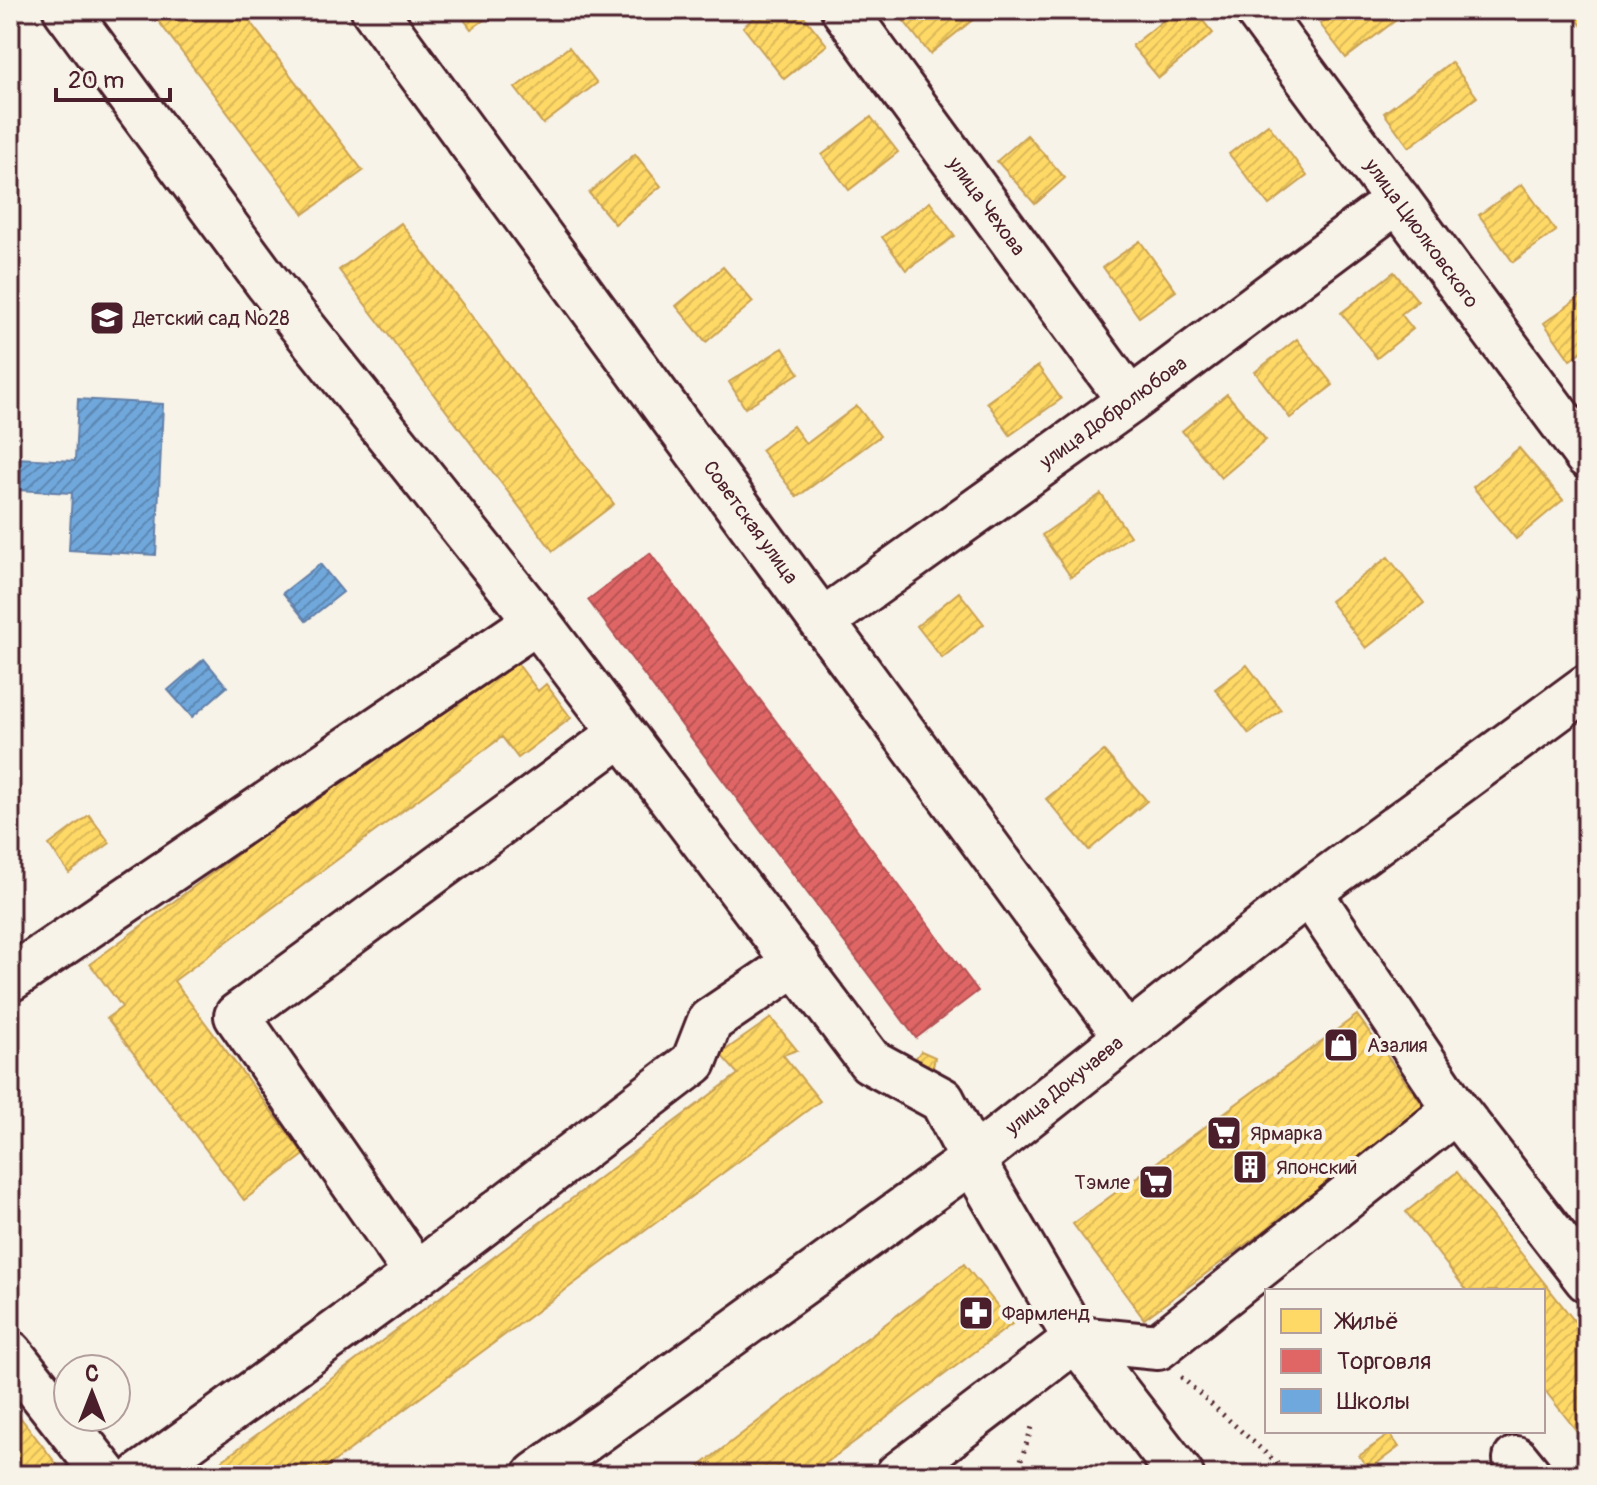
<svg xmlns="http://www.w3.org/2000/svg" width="1597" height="1485" font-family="Pangolin,sans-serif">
	<defs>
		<pattern id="homes-hatch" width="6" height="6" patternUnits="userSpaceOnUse" patternTransform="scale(2)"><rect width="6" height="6" fill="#ffd966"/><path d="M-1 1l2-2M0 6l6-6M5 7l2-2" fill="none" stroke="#dcba59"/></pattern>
		<pattern id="shops-hatch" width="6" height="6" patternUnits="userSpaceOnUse" patternTransform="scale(2)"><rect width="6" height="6" fill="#e06666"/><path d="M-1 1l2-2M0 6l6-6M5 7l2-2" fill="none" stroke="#b85354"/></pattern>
		<pattern id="schools-hatch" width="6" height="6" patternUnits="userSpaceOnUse" patternTransform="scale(2)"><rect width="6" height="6" fill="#6fa8dc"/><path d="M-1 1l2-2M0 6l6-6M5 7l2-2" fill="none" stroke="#5d88b3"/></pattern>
	</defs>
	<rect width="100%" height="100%" fill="#f7f3e8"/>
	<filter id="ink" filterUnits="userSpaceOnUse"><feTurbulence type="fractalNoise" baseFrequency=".0125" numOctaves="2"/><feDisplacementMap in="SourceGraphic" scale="16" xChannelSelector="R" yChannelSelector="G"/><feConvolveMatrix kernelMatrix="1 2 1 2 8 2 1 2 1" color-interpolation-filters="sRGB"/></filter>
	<g filter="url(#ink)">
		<path fill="url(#homes-hatch)" stroke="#c9a154" stroke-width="2" d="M150,10H241L363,171L304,214Z
			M457,10H498L471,29Z
			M764,10H799L827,45L784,79L743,27Z
			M915,10H985L930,54L903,20Z
			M1176,10H1194L1213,33L1159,78L1132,46Z
			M1338,10H1388L1396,20L1346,58L1320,24Z
			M1570,10H1587V29L1585,30Z
			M569,47L597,83L543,124L515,88Z
			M1451,62L1477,97L1409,147L1384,113Z
			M871,117L898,152L849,190L822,155Z
			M1268,124L1307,176L1269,205L1229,154Z
			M1027,135L1065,178L1035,204L997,161Z
			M635,154L661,186L615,224L589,193Z
			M1522,184L1556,231L1513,262L1479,215Z
			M930,202L955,236L906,270L882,237Z
			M401,223L614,504L553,551L339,270Z
			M1140,241L1176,291L1139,317L1103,267Z
			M723,267L753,302L706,342L676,306Z
			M1394,272L1418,301L1401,314L1413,329L1377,358L1341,313Z
			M1587,292V348L1570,360L1544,323Z
			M1297,339L1333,385L1290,418L1255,372Z
			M783,348L799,373L745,408L729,382Z
			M1038,366L1061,399L1010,435L987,402Z
			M1227,394L1266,440L1221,478L1182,431Z
			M857,406L880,436L797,497L761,450L793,426L806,444Z
			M1519,448L1563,500L1516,539L1473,487Z
			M1101,494L1130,536L1071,577L1042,535Z
			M1388,557L1424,603L1366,648L1330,601Z
			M959,592L984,624L942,658L917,626Z
			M509,652L538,691L546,684L571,718L518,758L502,737L174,981L304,1155L244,1200L107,1018L122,1007L90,964Z
			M1247,665L1281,710L1249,734L1215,689Z
			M1104,751L1147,801L1089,850L1046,799Z
			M89,815L110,843L69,873L49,845Z
			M1357,1015L1427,1111L1144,1319L1073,1224Z
			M771,1018L797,1050L783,1055L820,1101L316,1475H203L738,1074L720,1054Z
			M921,1051L935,1057L932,1072L912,1063Z
			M1457,1172L1587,1337V1444L1543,1388V1291H1467L1406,1212Z
			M964,1264L1012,1324L810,1475H688Z
			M10,1404L65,1475H10Z
			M1390,1434L1399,1447L1369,1469L1359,1456Z"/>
		<path fill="url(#shops-hatch)" stroke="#b35154" stroke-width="2" d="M650,553L978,991L916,1038L588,600Z"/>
		<path fill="url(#schools-hatch)" stroke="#647fa7" stroke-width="2" d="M10,384H18L15,458L75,461L78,399L163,404L156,555L69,550L72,493L17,490L15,543H10Z
			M320,564L343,592L306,621L283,593Z
			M204,659L227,687L192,717L168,690Z"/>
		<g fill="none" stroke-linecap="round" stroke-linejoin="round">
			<defs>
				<path id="minor" d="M66,10L267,282L537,621L870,1061L942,1100L972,1158
					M374,10L1126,1036
					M844,10L1130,401
					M1257,10L1587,456
					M824,620L1130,401L1398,200
					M1309,892L1456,1110
					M10,979L537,621
					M972,1160L1076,1339L1181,1475
					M417,1274L237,1016L621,734
					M10,1353L106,1475
					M1516,1459L1529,1475
					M141,1475L417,1274L694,1062L710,1021L797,962
					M536,1475L972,1160L1309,892L1587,687
					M898,1475L1076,1339L1158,1347L1456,1110L1587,1279"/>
			</defs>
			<use href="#minor" stroke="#4a1f2b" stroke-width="50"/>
			<path stroke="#4a1f2b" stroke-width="5" stroke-dasharray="2 6" stroke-linecap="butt" d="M1181,1377L1290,1475
				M1016,1475L1033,1424"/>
			<use href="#minor" stroke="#f7f3e8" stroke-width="44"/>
		</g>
	</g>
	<defs>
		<symbol id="school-square" viewBox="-11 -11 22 22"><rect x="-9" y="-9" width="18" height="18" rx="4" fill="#4a1f2b" stroke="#f7f3e8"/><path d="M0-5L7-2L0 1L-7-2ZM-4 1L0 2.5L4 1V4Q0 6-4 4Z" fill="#fff"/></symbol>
		<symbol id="shop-square" viewBox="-11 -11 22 22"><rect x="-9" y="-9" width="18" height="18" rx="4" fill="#4a1f2b" stroke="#f7f3e8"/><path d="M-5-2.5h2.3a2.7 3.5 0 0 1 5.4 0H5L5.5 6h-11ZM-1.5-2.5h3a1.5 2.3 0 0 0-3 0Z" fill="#fff"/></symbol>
		<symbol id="supermarket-square" viewBox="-11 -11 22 22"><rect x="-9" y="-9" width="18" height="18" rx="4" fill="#4a1f2b" stroke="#f7f3e8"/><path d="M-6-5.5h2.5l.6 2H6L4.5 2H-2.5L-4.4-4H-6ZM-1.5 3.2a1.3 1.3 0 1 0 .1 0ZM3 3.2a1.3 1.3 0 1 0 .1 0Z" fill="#fff"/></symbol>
		<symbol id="building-square" viewBox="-11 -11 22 22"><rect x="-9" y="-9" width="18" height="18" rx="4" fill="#4a1f2b" stroke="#f7f3e8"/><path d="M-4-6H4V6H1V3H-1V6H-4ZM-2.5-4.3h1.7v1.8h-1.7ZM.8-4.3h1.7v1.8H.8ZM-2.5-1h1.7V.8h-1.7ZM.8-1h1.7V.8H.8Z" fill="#fff"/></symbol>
		<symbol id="pharmacy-square" viewBox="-11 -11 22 22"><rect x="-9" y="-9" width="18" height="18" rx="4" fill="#4a1f2b" stroke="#f7f3e8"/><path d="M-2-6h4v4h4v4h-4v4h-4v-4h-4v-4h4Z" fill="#fff"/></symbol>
	</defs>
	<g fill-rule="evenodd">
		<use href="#school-square" x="87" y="298" width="40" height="40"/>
		<use href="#shop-square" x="1321" y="1025" width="40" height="40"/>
		<use href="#supermarket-square" x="1204" y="1113" width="40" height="40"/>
		<use href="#building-square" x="1230" y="1147" width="40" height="40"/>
		<use href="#supermarket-square" x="1136" y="1162" width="40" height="40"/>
		<use href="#pharmacy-square" x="956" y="1293" width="40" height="40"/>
	</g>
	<g text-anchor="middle" stroke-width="8" stroke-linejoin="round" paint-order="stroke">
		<g font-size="20" fill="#4a1f2b" stroke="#f7f3e8">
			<text transform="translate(987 206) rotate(54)" y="7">улица Чехова</text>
			<text transform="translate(1422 233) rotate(54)" y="7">улица Циолковского</text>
			<text transform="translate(1113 412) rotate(-36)" y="7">улица Добролюбова</text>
			<text transform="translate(751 522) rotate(54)" y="7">Советская улица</text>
			<text transform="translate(1064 1085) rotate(-39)" y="7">улица Докучаева</text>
		</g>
		<g font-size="20" fill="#4a1f2b" stroke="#f7f3e8" text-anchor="start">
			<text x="133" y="325">Детский сад №28</text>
			<text x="1367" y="1052">Азалия</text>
			<text x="1250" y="1140">Ярмарка</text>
			<text x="1276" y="1174">Японский</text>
			<text x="1130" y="1189" text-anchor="end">Тэмле</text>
			<text x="1002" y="1320">Фармленд</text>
		</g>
	</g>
	<rect width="1597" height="1485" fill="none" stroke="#f7f3e8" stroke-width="40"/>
	<rect x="20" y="20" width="1557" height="1445" fill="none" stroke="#4a1f2b" stroke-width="3" filter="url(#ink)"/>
	<rect x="1265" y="1289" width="280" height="144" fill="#f7f3e8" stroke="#b29e9c" stroke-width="2"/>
	<rect x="1281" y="1309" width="40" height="24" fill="#ffd966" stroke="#b29e9c" stroke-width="2"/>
	<text x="1337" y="1329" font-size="24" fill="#4a1f2b">Жильё</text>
	<rect x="1281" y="1349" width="40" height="24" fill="#e06666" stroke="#b29e9c" stroke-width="2"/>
	<text x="1337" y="1369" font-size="24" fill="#4a1f2b">Торговля</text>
	<rect x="1281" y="1389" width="40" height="24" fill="#6fa8dc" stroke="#b29e9c" stroke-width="2"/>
	<text x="1337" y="1409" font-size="24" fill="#4a1f2b">Школы</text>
	<g transform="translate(92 1393)"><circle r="38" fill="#f7f3e8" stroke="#b29e9c" stroke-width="2"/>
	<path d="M0-6L14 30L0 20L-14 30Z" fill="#4a1f2b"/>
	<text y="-12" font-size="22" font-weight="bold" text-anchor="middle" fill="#4a1f2b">С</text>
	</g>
	<path d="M56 88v12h114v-12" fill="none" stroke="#4a1f2b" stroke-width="4"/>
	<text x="68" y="88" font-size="24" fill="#4a1f2b" stroke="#f7f3e8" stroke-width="6" paint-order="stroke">20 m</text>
</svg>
